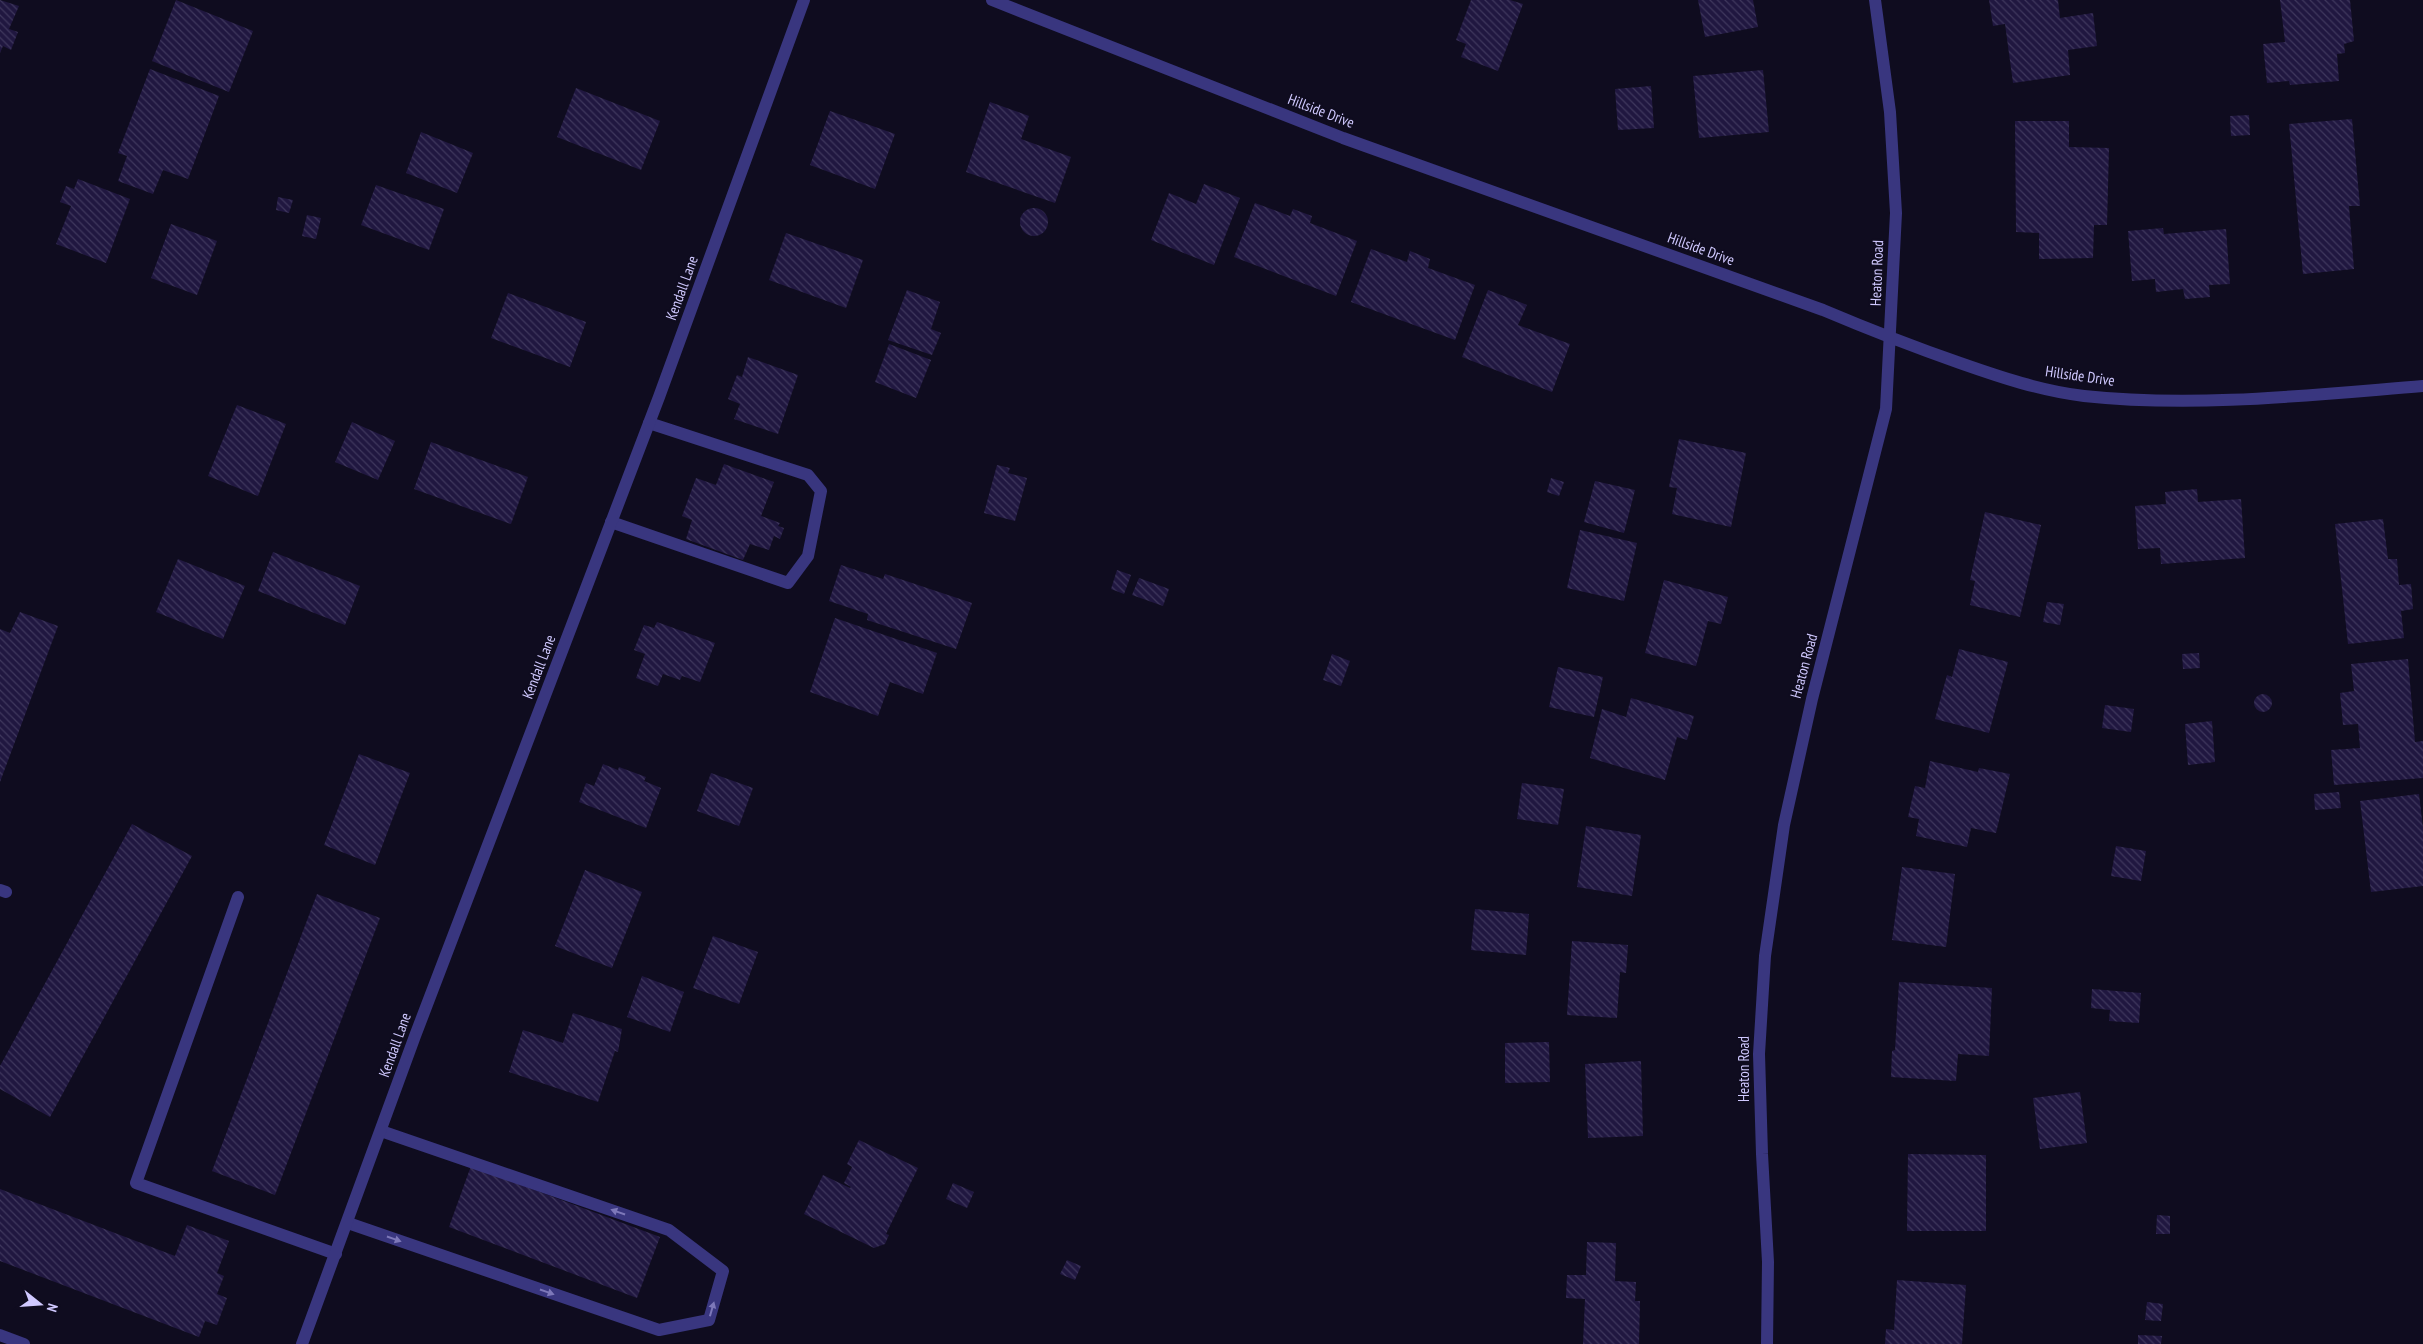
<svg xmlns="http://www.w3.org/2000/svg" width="2423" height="1344" font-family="'PT Sans Narrow',sans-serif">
	<defs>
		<pattern id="building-back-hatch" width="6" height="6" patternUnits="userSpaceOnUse" patternTransform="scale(1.25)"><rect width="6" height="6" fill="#201740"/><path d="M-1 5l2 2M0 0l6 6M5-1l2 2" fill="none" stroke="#3f375d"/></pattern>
	</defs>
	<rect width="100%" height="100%" fill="#0f0c1f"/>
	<path fill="url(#building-back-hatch)" d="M0,0L19,6L9,29L18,32L11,50L3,46L0,53Z
		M176,0L253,31L229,92L152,61Z
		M1471,0H1510L1523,4L1498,71L1461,57L1466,44L1456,40Z
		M1698,0H1753L1758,27L1705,37Z
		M1989,0H2058L2060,18L2093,13L2097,46L2068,50L2070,75L2013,83L2005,24L1993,26Z
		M2280,0H2350L2354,41L2344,44L2345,53L2337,54L2339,81L2290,85L2289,81L2267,83L2263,44L2285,42Z
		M150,69L219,96L188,179L163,170L153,194L118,181L127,156L118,153Z
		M1763,70L1769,132L1699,138L1693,76Z
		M1651,86L1654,128L1618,130L1615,89Z
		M576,88L660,121L641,170L557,137Z
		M990,102L1029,116L1021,139L1071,157L1055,203L966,172Z
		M830,111L895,134L875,189L810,165Z
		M2249,115L2250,135L2231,136L2230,116Z
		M2352,119L2360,206H2349L2354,269L2303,274L2289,124Z
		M2015,121H2069V147L2109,148L2107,225H2094L2093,258L2039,259V233L2016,232Z
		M421,132L473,153L457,193L406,173Z
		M78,179L130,199L106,263L56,244L71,206L60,202L66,186L74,189Z
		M1204,184L1240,198L1214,265L1151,240L1169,193L1196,204Z
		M376,185L444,209L429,250L361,225Z
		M278,197L293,200L289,213L276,210Z
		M1255,203L1290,216L1293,209L1312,216L1310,223L1357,241L1336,296L1234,257Z
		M1020 222a14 14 0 1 1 28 0a14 14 0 1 1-28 0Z
		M307,215L321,218L316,239L302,236Z
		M171,224L217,241L197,295L151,278Z
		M2163,228L2164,234L2226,229L2230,284L2209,285L2210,297L2185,299L2183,289L2156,292L2155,279L2132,281L2128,231Z
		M786,233L863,260L846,308L769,280Z
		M1371,249L1407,262L1410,251L1430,259L1428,268L1475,285L1455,340L1351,302Z
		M907,290L940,302L931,329L941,333L932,355L888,340Z
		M1488,290L1527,305L1518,325L1570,344L1552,392L1462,357Z
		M508,293L586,322L570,367L491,338Z
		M889,344L931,360L916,398L875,382Z
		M748,357L798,375L778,434L734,419L740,404L728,399L737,375L742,377Z
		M237,405L286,424L258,496L208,476Z
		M352,422L395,441L378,480L335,462Z
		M1679,439L1746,453L1731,527L1672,514L1677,488L1669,487Z
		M431,442L528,477L511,524L414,489Z
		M724,464L774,482L761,516L780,523L778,526L784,528L780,539L774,536L769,550L750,544L743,560L686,539L692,520L682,516L696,478L716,485Z
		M997,465L1010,468L1008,473L1027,478L1015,521L984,513Z
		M1551,478L1564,482L1559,496L1547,492Z
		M1595,481L1635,490L1624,533L1584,522Z
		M2197,489L2198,502L2241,499L2245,558L2161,564L2160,548L2138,549L2135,506L2166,504L2165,492Z
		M1985,512L2041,525L2020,617L1970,605L1975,581L1970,580Z
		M2383,519L2388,559H2397L2399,585L2411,584L2413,609L2401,611L2404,638L2348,644L2335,524Z
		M1580,530L1637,543L1624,601L1567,588Z
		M273,552L360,586L345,625L258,591Z
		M178,559L245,586L223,639L156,612Z
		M841,565L883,579L885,574L972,603L956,649L867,620L868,614L829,601Z
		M1117,570L1131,575L1124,594L1111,589Z
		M1139,578L1169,589L1163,606L1132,595Z
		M1664,580L1728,597L1721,624L1708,621L1696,666L1645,653Z
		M2047,602L2064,604L2060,625L2043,622Z
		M20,612L58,626L0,782V629L10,633Z
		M835,618L937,653L923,694L890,682L878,716L810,692Z
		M657,622L715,643L700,682L682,676L680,680L663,674L658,686L636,678L645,654L634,650L644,625L654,628Z
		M1959,649L2008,662L1989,733L1935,719L1947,675L1952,677Z
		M2199,653L2200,668L2183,669L2182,654Z
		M1332,654L1350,661L1341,686L1323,680Z
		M2408,659L2415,742L2423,741V778L2334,785L2331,750L2360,748L2358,724L2343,725L2340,693L2354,691L2351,664Z
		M1558,667L1603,677L1594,717L1549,707Z
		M2254 703a9 9 0 1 1 18 0a9 9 0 1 1-18 0Z
		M1631,698L1694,716L1687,740L1677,737L1665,780L1590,758L1602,709L1626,717Z
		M2105,705L2134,709L2131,732L2102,728Z
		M2212,721L2215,762L2188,765L2185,724Z
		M359,754L410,773L375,865L324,845Z
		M1930,761L1978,772L1979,768L2010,774L1996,833L1971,828L1967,847L1916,836L1919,819L1908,817L1915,786L1925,788Z
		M603,764L618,770L619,767L646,777L644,781L661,788L646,828L579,802L586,783L594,786Z
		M711,773L753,788L739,826L697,811Z
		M1522,783L1564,789L1558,825L1517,819Z
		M2339,792L2341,808L2315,810L2314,794Z
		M2419,794L2423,828V886L2371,892L2360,801Z
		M132,824L192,856L50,1117L0,1089V1066Z
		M1586,826L1641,835L1632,896L1577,887Z
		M2116,846L2146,851L2141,881L2111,876Z
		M1902,867L1955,874L1946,947L1892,940Z
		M585,870L642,892L612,968L555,946Z
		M317,894L380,918L275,1195L212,1171Z
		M1475,909L1529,914L1526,955L1471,950Z
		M713,936L758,952L739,1004L693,988Z
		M1572,941L1628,945L1626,973L1620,972L1617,1018L1567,1015Z
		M642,976L684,992L670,1032L627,1017Z
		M1899,982L1992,988L1989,1056L1958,1054L1956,1081L1891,1077L1892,1051L1895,1050Z
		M2092,989L2141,993L2139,1023L2109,1021L2110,1010L2091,1008Z
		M573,1013L622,1029L618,1052L615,1051L598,1102L509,1072L523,1030L563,1043Z
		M1549,1042L1550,1082L1505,1083V1043Z
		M1641,1061L1643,1136L1588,1138L1585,1064Z
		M2080,1092L2087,1143L2040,1149L2033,1098Z
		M859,1140L918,1168L886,1234L889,1235L885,1244L874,1248L804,1214L823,1175L850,1188L851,1187L844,1183L852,1167L847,1164Z
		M1908,1154L1986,1155V1231H1907Z
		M471,1166L660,1237L637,1298L449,1227Z
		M953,1183L974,1192L967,1208L946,1199Z
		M0,1189L175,1256L187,1225L229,1241L217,1273L224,1276L217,1294L227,1298L217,1325L205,1321L199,1337L0,1261Z
		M2157,1215L2170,1216V1234H2156Z
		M1587,1242L1616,1243L1615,1281L1636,1282L1635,1301H1640L1639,1344H1583L1585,1299L1566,1298L1567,1275H1586Z
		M1067,1260L1081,1266L1075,1280L1060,1274Z
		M1897,1280L1966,1285L1962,1344H1885L1886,1329L1894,1330Z
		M2147,1302L2163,1304L2161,1321L2145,1320Z
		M2138,1335L2162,1336L2161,1344H2138Z"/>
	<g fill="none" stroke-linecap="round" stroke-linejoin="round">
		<path stroke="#39367f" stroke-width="12" d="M611,522L788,583L808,556L821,491L808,475L649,423
			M0,890L6,892
			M238,897L136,1183L336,1254
			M348,1223L659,1330L709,1320L723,1271L669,1230L381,1131
			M0,1335L24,1344"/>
		<path stroke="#39367f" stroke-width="12" d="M992,0L1343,138L1823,310C1868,329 1914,347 1960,363C2000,377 2041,391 2084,396C2196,408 2311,395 2423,386
			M302,1344L415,1036L659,397L804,0
			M1767,1344L1768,1262L1762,1154L1759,1054L1765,956L1784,825L1812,699L1886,409L1896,213L1890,112L1875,0"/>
	</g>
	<defs><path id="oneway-solid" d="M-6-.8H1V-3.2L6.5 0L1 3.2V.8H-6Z" transform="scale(1.25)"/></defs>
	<g fill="#7d78b9">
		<use href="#oneway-solid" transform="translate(618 1212) rotate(-161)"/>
		<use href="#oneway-solid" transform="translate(394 1239) rotate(19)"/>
		<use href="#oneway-solid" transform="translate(547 1292) rotate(19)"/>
		<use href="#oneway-solid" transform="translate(712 1309) rotate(-74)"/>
	</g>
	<g text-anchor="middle" stroke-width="4" stroke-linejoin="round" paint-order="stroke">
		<g font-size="15" fill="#d0c9ff" stroke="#0f0c1f">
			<text transform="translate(1321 111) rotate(21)" y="5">Hillside Drive</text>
			<text transform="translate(1701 249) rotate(20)" y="5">Hillside Drive</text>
			<text transform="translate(1877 273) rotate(-88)" y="5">Heaton Road</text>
			<text transform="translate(682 288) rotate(-70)" y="5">Kendall Lane</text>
			<text transform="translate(2080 376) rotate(8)" y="5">Hillside Drive</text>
			<text transform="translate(1804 666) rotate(-75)" y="5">Heaton Road</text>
			<text transform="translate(539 667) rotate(-69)" y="5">Kendall Lane</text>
			<text transform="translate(395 1045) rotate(-70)" y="5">Kendall Lane</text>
			<text transform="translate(1744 1069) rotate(-90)" y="5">Heaton Road</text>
		</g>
	</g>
	<g transform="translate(40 1304) rotate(107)" stroke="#0f0c1f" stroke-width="4" paint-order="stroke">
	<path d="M0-4L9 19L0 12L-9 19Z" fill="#d0c9ff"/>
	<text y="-8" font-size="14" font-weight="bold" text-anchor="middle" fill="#d0c9ff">N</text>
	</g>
</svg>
